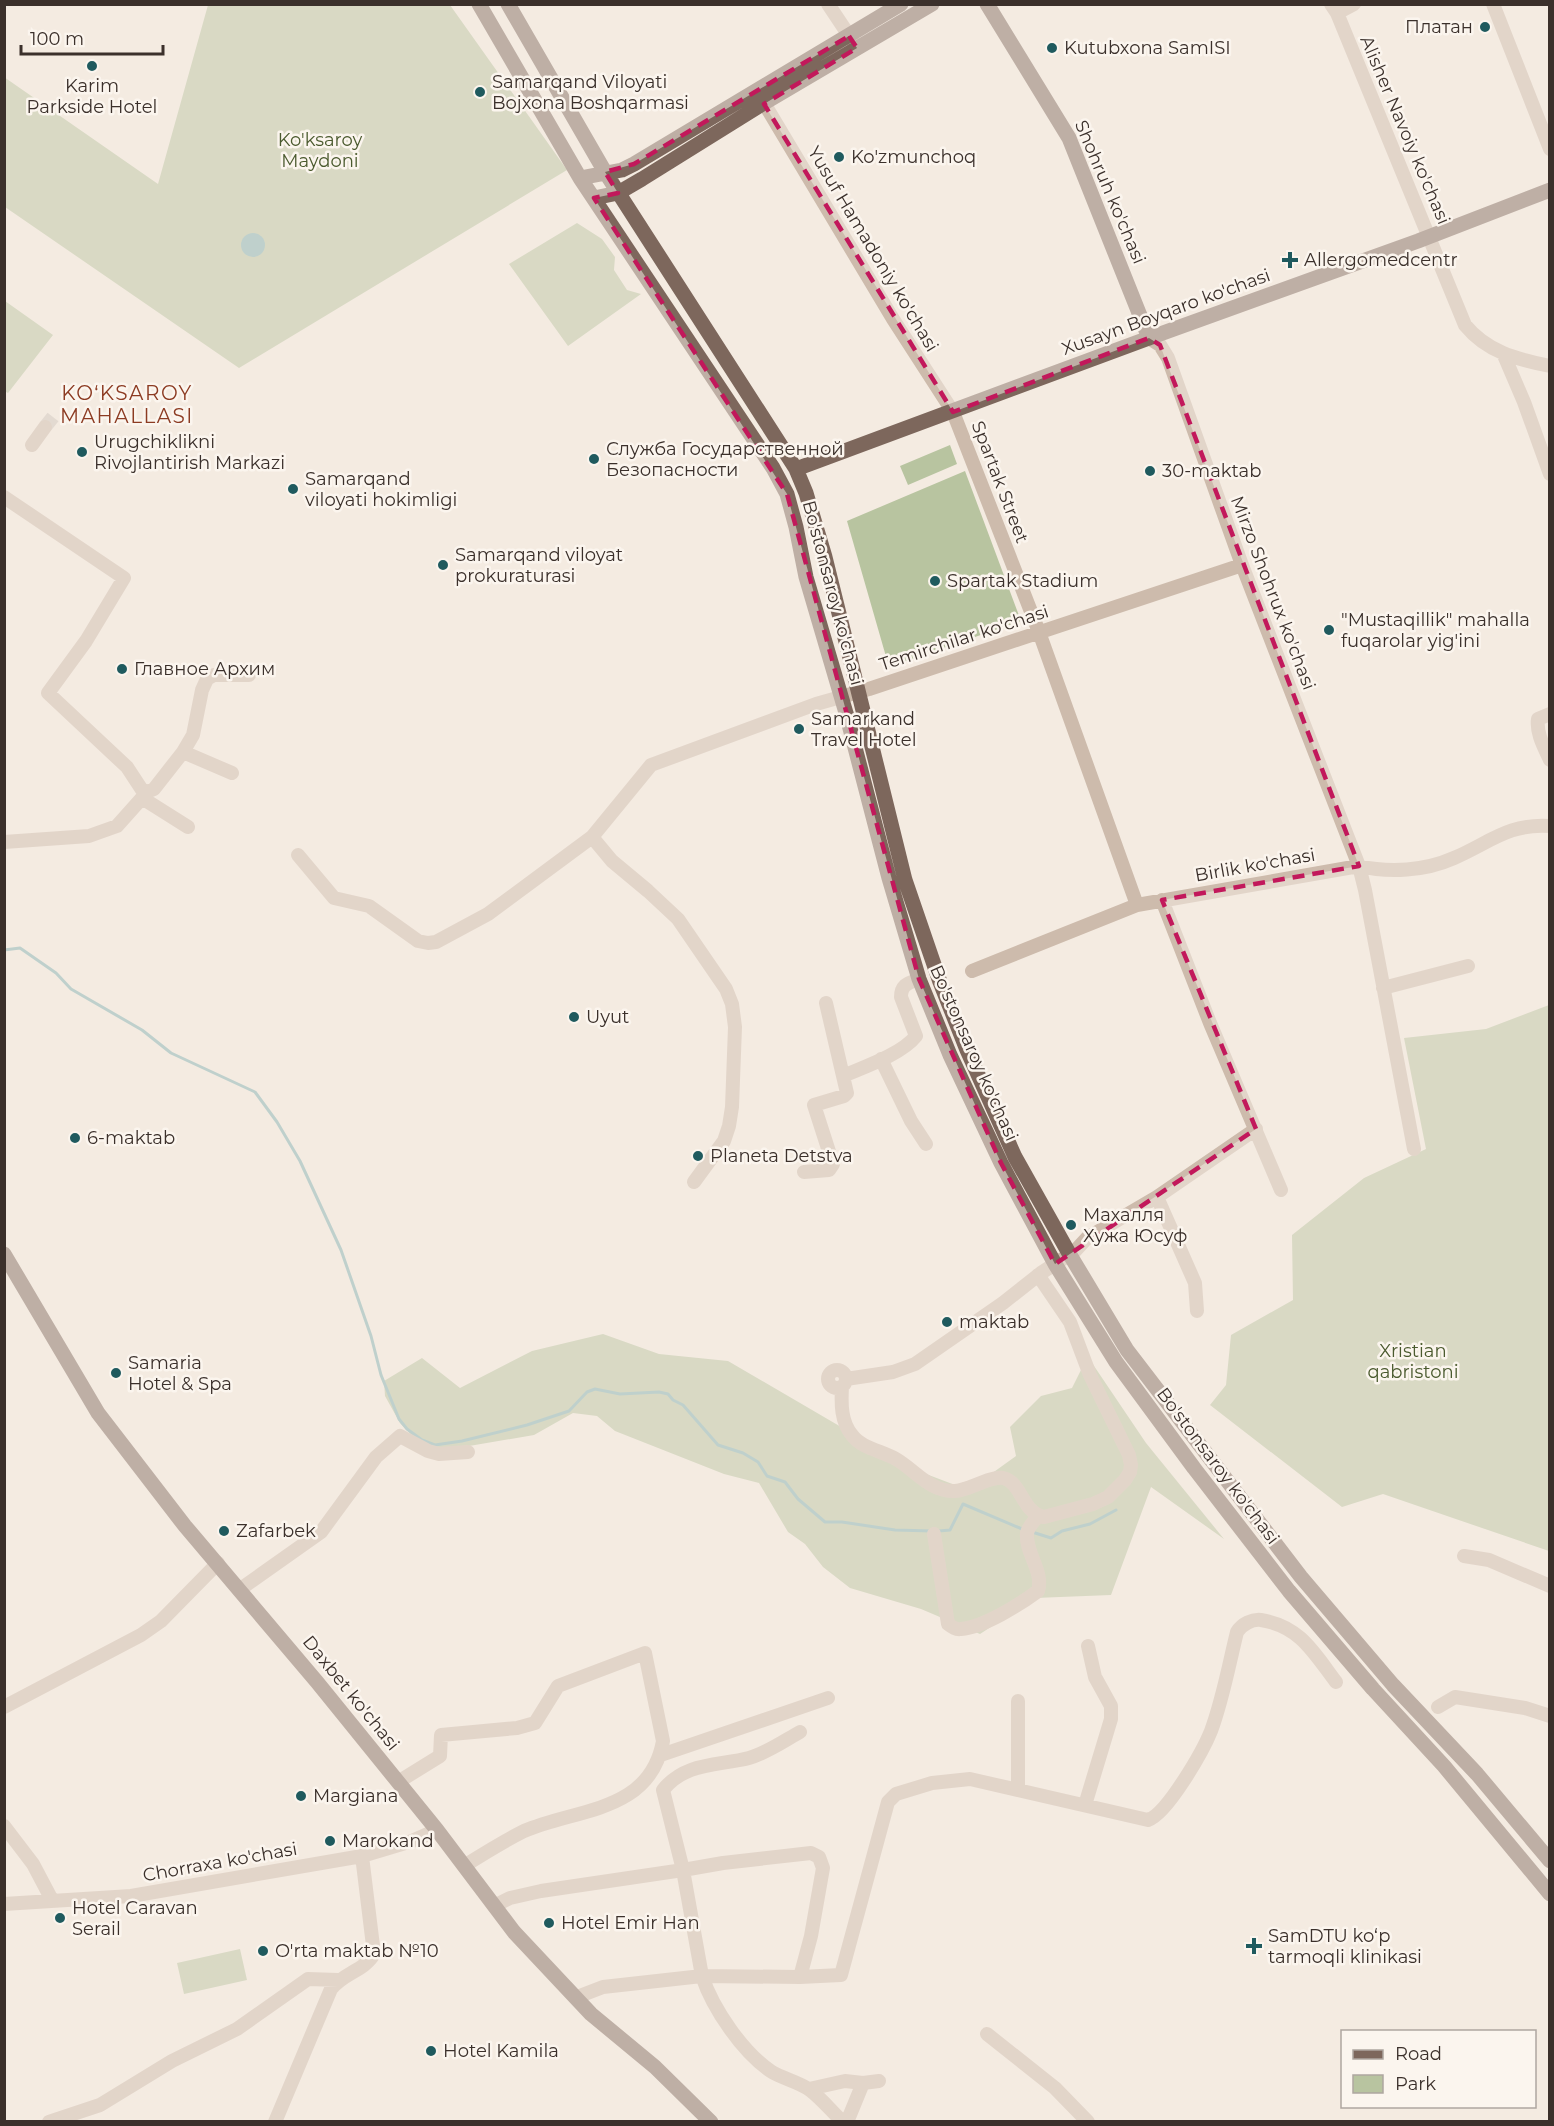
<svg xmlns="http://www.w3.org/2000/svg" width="1554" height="2126" font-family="Montserrat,sans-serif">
	<rect width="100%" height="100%" fill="#f4ebe1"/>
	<path fill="#b8c4a0" d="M208,5H450L567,170L239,368L5,207L4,77L158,184Z
		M577,223L602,239L615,257L614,270L627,290L641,294L568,346L509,264Z
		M5,301L53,335L8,393L4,391Z
		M950,445L957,464L908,485L900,466Z
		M965,471L1021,621L889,667L847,521Z
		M1549,1005V1551L1383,1494L1342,1507L1210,1405L1226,1385L1231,1335L1293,1300L1292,1235L1364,1178L1426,1149L1404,1038L1486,1029Z
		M603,1334L659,1354L728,1361L913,1469L955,1485L991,1474L1016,1456L1010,1427L1041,1396L1072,1388L1083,1366L1092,1363L1146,1443L1224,1539L1151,1487L1111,1595L1035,1598L980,1634L921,1609L850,1588L823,1567L805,1544L788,1532L759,1483L724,1474L615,1431L597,1416L573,1413L534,1435L440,1451L417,1441L400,1423L385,1396L384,1381L422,1358L460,1388L532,1351Z
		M240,1949L247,1980L184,1994L177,1963Z"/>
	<path fill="#7fb0b2" d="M241 245a12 12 0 1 1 24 0a12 12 0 1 1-24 0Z"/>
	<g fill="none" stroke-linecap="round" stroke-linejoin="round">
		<path stroke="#7fb0b2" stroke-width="3" d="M4,950L20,948L56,973L71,989L142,1030L171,1053L255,1092L277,1122L300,1161L341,1250L371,1336L381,1375L399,1419L407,1429L422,1440L435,1445L462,1441L527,1425L569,1411L587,1392L595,1389L620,1394L659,1392L668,1394L673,1400L683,1405L718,1445L743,1453L758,1462L767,1476L785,1482L798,1499L825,1522H842L895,1530L932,1531
			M939,1531L950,1530L963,1504L1022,1529
			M1032,1532L1051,1538L1062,1531L1090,1524L1116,1510"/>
		<path stroke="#cfc6bd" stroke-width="14" stroke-dasharray="14 7" stroke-linecap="butt" d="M45,427L53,417"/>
		<path stroke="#cdbbac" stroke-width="14" d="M828,4L854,43
			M1331,4L1337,13L1465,325C1487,352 1516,359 1550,366
			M1493,4L1550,149
			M1337,13L1354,4
			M764,103L893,319L953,412L1039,632L1137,905
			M1149,338L1160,345L1168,358L1242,565L1359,866L1365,890L1414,1149
			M1503,353L1524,402L1550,474
			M32,445L45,427
			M4,497L124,578L86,641L48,693L127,767L144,793L142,798L117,826L89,836L4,842
			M1550,714L1538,719C1536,733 1544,747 1550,760
			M183,752L193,735L202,690L207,679L214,675H249
			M144,793L154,789L183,752L232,773
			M142,798L188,827
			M592,837L612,861L648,891L678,919L726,989L732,1004L735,1027L732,1107L729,1126L724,1141L694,1182
			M298,855L334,898L369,906L418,941L428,943L436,942L488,914L592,837L651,765L816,704L869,689L1242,565
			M1162,900L1210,1023L1281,1190
			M972,971L1137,905L1359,866C1389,873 1425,871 1454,858C1489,843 1509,823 1550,826
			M1383,988L1468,966
			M826,1003L843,1076
			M881,1059L911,1121L926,1144
			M804,1172L829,1170L833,1164L814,1105L844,1096L847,1093L843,1076C864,1067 902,1054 916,1036L901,997C901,984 909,983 919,979
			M1157,1197L1195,1283L1197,1311
			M828 1379a9 9 0 1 1 18 0a9 9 0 1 1-18 0Z
			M846,1379L893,1372L915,1364L1003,1303L1041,1273L1075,1251L1087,1238L1157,1197L1256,1129
			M842,1387C841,1404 841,1422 852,1435C861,1448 882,1451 896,1459C915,1470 930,1492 955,1491C970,1490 989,1476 1003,1478C1022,1482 1022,1513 1044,1517L1093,1504L1108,1497L1125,1480L1130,1472L1131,1465L1129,1455L1090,1375L1070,1322L1038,1275
			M934,1534L948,1624C952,1627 956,1630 961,1629C984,1627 1019,1605 1038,1591C1044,1571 1025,1553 1027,1533C1028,1527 1034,1521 1038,1516
			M1464,1556L1489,1560L1550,1586
			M239,1590L321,1532L376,1457L400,1436L428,1451L439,1454L468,1452
			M4,1707L141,1635L161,1621L218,1563
			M1438,1707L1455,1697L1525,1708L1550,1716
			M800,1732C784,1741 767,1753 749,1758C718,1766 685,1762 663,1790L683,1870L723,1863L811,1853L819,1857L823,1868L811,1936L800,1977
			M661,1755L828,1698
			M398,1782L440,1756L441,1735L517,1728L535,1723L558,1686L645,1653L663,1741C650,1813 577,1808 524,1831C504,1841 483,1854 464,1866
			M1018,1788V1701
			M1085,1805L1111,1719V1706L1095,1677L1088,1646
			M4,1826L33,1864L52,1900
			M4,1904L131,1896L362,1856L412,1841L437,1830
			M494,1906L510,1898L541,1891L683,1870L702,1976C713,2009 743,2053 772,2072C784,2079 799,2082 810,2090C822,2099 832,2112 843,2122
			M577,1997L603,1987L702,1976L800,1977L841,1975L888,1802L896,1794L932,1783L970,1779L1148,1820C1167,1814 1203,1751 1211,1731C1223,1699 1229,1664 1237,1632C1242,1624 1252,1619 1261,1620C1300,1626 1314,1653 1336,1682
			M987,2034L1055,2088L1088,2122
			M863,2083L879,2081
			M809,2089L845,2081L863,2083L847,2122
			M49,2122L100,2105L172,2061L237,2029L308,1979L338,1980
			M275,2122L331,1989C343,1973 364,1971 374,1954L362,1856"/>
		<path stroke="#7d675c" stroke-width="15" d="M479,4L580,178L773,468L787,494L796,527L806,577L846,713L889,878L919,979L950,1055L1001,1163L1055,1264L1116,1362L1194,1468L1289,1591L1373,1689L1444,1766L1550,1894
			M508,4L605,172L796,469L806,493L825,557L905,880L940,982L967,1050L1015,1157L1070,1255L1127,1350L1301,1577L1393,1685L1477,1774L1550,1861
			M987,4L1069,138L1149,338
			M580,178L622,170L634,164L901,4
			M594,198L618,193L642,179L764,103L932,4
			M796,469L1149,338L1418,241L1550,190
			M4,1254L98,1413L185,1526L317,1682L437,1830L514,1932L591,2014L655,2067L711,2122"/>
	</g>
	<path d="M0 0H1554V2126H0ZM849,36L857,48L764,104L953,412L1149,338L1160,345L1359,866L1162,900L1256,1129L1055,1264L1001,1163L919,979L787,494L594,198L618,193L605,172L634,164Z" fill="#f4ebe1" fill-opacity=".55" fill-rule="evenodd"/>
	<path fill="none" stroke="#c2185b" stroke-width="4.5" stroke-dasharray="12 8" stroke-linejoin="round" d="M849,36L857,48L764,104L953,412L1149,338L1160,345L1359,866L1162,900L1256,1129L1055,1264L1001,1163L919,979L787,494L594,198L618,193L605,172L634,164Z"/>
	<g fill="#1f5a5e" stroke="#fbf5ee" stroke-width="2">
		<circle cx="1485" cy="27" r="6"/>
		<circle cx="1052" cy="48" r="6"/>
		<circle cx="92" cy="66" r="6"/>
		<circle cx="480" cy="92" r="6"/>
		<circle cx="839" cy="157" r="6"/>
		<path d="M1287 251h6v6h6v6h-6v6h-6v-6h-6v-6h6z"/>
		<circle cx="82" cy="452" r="6"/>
		<circle cx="594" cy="459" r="6"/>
		<circle cx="1150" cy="471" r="6"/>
		<circle cx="293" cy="489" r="6"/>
		<circle cx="443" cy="565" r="6"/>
		<circle cx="935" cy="581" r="6"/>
		<circle cx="1329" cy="630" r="6"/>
		<circle cx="122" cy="669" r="6"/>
		<circle cx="799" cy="729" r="6"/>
		<circle cx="574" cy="1017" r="6"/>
		<circle cx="75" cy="1138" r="6"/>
		<circle cx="698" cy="1156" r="6"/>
		<circle cx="1071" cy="1225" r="6"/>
		<circle cx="947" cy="1322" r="6"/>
		<circle cx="116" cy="1373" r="6"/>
		<circle cx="224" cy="1531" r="6"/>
		<circle cx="301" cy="1796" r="6"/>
		<circle cx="330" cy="1841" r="6"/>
		<circle cx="60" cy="1918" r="6"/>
		<circle cx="549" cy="1923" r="6"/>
		<path d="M1251 1937h6v6h6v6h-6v6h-6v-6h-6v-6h6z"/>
		<circle cx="263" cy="1951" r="6"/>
		<circle cx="431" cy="2051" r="6"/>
	</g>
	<g text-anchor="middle" stroke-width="5" stroke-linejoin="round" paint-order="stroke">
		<g font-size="18" fill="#3b302b" stroke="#fbf5ee" text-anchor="start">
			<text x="1473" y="33" text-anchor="end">Платан</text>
			<text x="1064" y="54">Kutubxona SamISI</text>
			<text x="492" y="88">Samarqand Viloyati<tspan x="492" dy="21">Bojxona Boshqarmasi</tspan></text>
			<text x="92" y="92" text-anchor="middle">Karim<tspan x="92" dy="21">Parkside Hotel</tspan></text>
			<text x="851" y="163">Ko'zmunchoq</text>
			<text x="1304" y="266">Allergomedcentr</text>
			<text x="94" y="448">Urugchiklikni<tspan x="94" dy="21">Rivojlantirish Markazi</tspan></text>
			<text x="606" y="455">Служба Государственной<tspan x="606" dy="21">Безопасности</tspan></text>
			<text x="1162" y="477">30-maktab</text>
			<text x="305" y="485">Samarqand<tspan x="305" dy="21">viloyati hokimligi</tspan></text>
			<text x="455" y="561">Samarqand viloyat<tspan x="455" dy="21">prokuraturasi</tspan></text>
			<text x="947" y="587">Spartak Stadium</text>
			<text x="1341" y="626">"Mustaqillik" mahalla<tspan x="1341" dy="21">fuqarolar yig'ini</tspan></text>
			<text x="134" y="675">Главное Архим</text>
			<text x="811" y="725">Samarkand<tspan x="811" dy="21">Travel Hotel</tspan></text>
			<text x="586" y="1023">Uyut</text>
			<text x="87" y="1144">6-maktab</text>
			<text x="710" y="1162">Planeta Detstva</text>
			<text x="1083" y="1221">Махалля<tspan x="1083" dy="21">Хужа Юсуф</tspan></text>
			<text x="959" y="1328">maktab</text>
			<text x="128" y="1369">Samaria<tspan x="128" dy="21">Hotel &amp; Spa</tspan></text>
			<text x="236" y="1537">Zafarbek</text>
			<text x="313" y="1802">Margiana</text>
			<text x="342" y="1847">Marokand</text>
			<text x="72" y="1914">Hotel Caravan<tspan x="72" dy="21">Serail</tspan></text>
			<text x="561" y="1929">Hotel Emir Han</text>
			<text x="1268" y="1942">SamDTU ko‘p<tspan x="1268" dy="21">tarmoqli klinikasi</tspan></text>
			<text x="275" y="1957">O'rta maktab №10</text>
			<text x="443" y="2057">Hotel Kamila</text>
		</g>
		<g font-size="18" fill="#3b302b" stroke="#fbf5ee">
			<text transform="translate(1405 130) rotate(67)" y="6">Alisher Navoiy ko'chasi</text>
			<text transform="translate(1110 192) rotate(67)" y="6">Shohruh ko'chasi</text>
			<text transform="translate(873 249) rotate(59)" y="6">Yusuf Hamadoniy ko'chasi</text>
			<text transform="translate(1166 312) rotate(-20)" y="6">Xusayn Boyqaro ko'chasi</text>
			<text transform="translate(1000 482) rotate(69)" y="6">Spartak Street</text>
			<text transform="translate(833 593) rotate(75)" y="6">Bo'stonsaroy ko'chasi</text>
			<text transform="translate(1273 593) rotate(69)" y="6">Mirzo Shohrux ko'chasi</text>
			<text transform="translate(964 638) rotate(-18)" y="6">Temirchilar ko'chasi</text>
			<text transform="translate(1255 865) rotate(-10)" y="6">Birlik ko'chasi</text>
			<text transform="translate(974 1053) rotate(66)" y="6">Bo'stonsaroy ko'chasi</text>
			<text transform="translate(1218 1466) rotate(53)" y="6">Bo'stonsaroy ko'chasi</text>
			<text transform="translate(351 1693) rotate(51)" y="6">Daxbet ko'chasi</text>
			<text transform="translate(220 1862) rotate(-10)" y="6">Chorraxa ko'chasi</text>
		</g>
		<g font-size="18" fill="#4a5a2e" stroke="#fbf5ee">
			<text x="320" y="146">Ko'ksaroy<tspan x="320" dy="21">Maydoni</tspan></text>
			<text x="1413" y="1357">Xristian<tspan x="1413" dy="21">qabristoni</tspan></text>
		</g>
		<g font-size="20" letter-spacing="1.5" fill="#8c3b22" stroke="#fbf5ee">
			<text x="127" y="400">KO‘KSAROY<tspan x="127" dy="23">MAHALLASI</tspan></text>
		</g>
	</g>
	<rect width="1554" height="2126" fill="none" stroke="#3b302b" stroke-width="12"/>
	<rect x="1341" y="2030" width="195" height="78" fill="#fbf5ee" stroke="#aea6a0" stroke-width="1.5"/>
	<rect x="1353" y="2050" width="30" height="9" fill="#7d675c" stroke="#aea6a0" stroke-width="1.5"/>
	<text x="1395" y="2060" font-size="18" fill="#3b302b">Road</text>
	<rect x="1353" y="2075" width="30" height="18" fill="#b8c4a0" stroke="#aea6a0" stroke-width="1.5"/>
	<text x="1395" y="2090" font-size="18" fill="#3b302b">Park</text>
	<path d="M21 45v9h142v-9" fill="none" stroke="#3b302b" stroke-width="3"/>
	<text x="30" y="45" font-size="18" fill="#3b302b" stroke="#fbf5ee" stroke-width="4.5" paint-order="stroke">100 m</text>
</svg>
